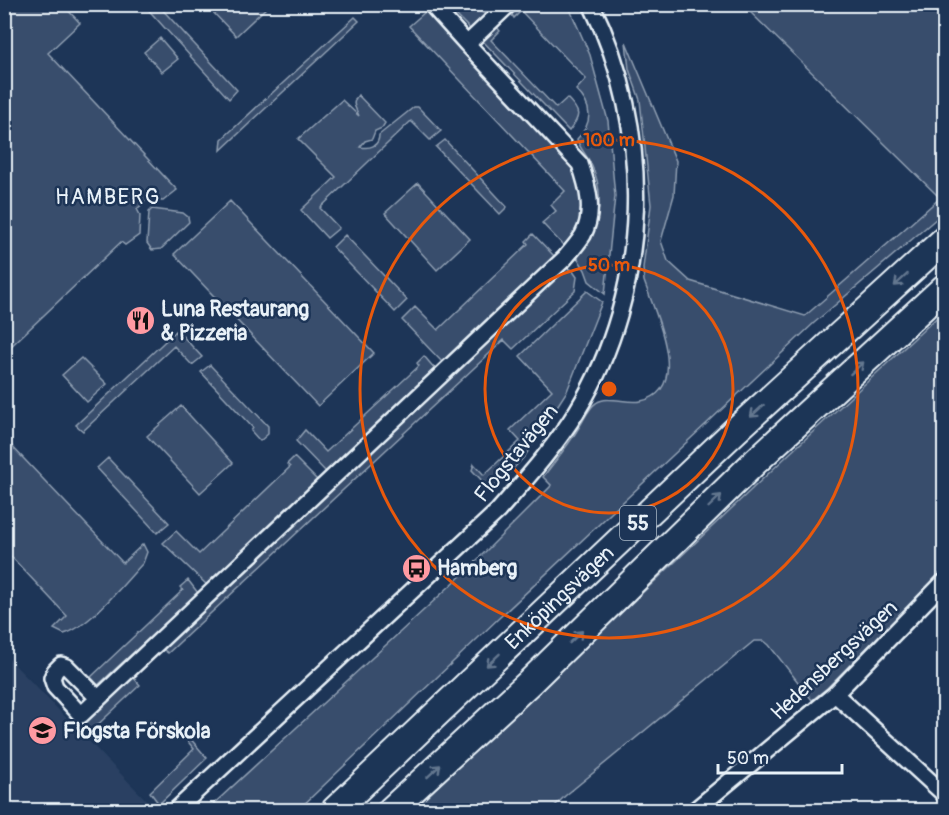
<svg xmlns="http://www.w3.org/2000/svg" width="949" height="815" font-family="Pangolin,sans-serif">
	<rect width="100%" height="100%" fill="#1d3557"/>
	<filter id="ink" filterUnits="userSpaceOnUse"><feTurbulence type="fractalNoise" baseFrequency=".0167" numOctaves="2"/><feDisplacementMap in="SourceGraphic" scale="12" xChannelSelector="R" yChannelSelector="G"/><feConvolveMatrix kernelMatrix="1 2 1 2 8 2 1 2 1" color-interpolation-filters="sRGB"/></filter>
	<g filter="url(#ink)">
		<path fill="#2a4162" d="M4,654L154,808L152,810H5Z"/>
		<path fill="#374d6c" stroke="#909fb2" stroke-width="1.5" d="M5,4L63,5L80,23L48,53L177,190L163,201L147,200L137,209L140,215L139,235L125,245L121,242L5,352Z
			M144,5H158L237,90L229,99Z
			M206,5H269L236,36Z
			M446,5H453L456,7L459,5H475L487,17L471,30Z
			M518,5H568L590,55L608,121L615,196L605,294L589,281L585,270L577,257C597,226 608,200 591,164C587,155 579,148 577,139C593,123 593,106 576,90L586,79L521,11L514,18L510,12Z
			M743,5H944V212L814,323L499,618L298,810H207L463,574L550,487L551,485L543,477C555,461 568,446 578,429C584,421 588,408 596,403C608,395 626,404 641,401C693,391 654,310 644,281L643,268L651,205L640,100L629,69L626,42L676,161L674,195L661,241L668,261L690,281L805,316L940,198Z
			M425,12L430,13L567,157C585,186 589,220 564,246L542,223L556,211L551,205L565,191L409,26Z
			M355,17L359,21L221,150L222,139Z
			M494,23L500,31L491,40L556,108L567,98C581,112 581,116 569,131L479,37Z
			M160,38L178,59L162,72L144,52Z
			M358,95L385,123L382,128L375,131L372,139L365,141L360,147C370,149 379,146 379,135L414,107H418L441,131L430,140L411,121L320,208L339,228L327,238L301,210L336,177L298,139L342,100L359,116C355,106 351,104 358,95Z
			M445,140L507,207L500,214L436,147Z
			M418,183L470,239L437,270L385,213Z
			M230,201L374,353L318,406L174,254Z
			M152,209L183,213L188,217L189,222L161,249L152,250L147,243L149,212Z
			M533,234L555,257L443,363L402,320L415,307L438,330L528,244L526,241Z
			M345,235L407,300L395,312L333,247Z
			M566,268L572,270L577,277L575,291L513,349L504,340L168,653L161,648Z
			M587,291L602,302L567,391L525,456L494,489L488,487L472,470L474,464L484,475L520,441L510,430L552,390L520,356Z
			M944,311V570L827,688L812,700L769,645L764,641H754L565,796L551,810H413L789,454Z
			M177,330L202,357L192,365L174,346L83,431L76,425Z
			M424,356L435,369L326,472L296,441L305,430L326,452L419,366L417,363Z
			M81,358L107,384L87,402L62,375Z
			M210,365L268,426V434L260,441L251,431L253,428L201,372Z
			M181,406L233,463L200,493L147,436Z
			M5,439L123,563L143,544L147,552L143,563C124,583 90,627 64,634L54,629L67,616L5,550Z
			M294,457L319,482L207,585L163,543L176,531L199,554L290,467L287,464Z
			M108,458L169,523L157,533L97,468Z
			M188,580L198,593L98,685L91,677L183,590L180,587Z
			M133,677L140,685L91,731L83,723Z
			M188,736L207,758L159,804L150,792L194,749L185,738Z"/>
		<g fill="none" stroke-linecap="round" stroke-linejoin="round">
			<defs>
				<path id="minor" d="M431,4L467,44L509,4
					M835,694L944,794
					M98,698L67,667L61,665L55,671L52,678L55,687L81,715L565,258C571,251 578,243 583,235C595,212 588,187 580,164L467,44
					M176,810L498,511C526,479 555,447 577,411C651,290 654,130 591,4
					M695,810L835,694L944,582"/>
				<g id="primary">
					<path id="s1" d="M335,810L735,431L944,240"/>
					<path d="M391,810L529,683L755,462L944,288"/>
				</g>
			</defs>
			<use href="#minor" stroke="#e8f1f8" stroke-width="20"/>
			<use href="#primary" stroke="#e8f1f8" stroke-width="30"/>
			<use href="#minor" stroke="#1d3557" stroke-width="15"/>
			<use href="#primary" stroke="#1d3557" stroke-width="26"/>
		</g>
		<defs><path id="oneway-shaft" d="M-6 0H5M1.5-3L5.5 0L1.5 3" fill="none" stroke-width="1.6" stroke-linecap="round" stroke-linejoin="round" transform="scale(1.5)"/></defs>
		<g stroke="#64778f">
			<use href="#oneway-shaft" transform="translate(901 280) rotate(138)"/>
			<use href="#oneway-shaft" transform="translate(857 368) rotate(-42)"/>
			<use href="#oneway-shaft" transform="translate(757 411) rotate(138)"/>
			<use href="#oneway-shaft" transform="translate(715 501) rotate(-44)"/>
			<use href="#oneway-shaft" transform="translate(576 637) rotate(-44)"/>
			<use href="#oneway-shaft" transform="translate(493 660) rotate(137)"/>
			<use href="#oneway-shaft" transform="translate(434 771) rotate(-43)"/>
		</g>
	</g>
	<g fill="none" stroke="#e8590c" stroke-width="3">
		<circle cx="609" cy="389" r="124"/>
		<circle cx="609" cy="389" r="249"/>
	</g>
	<defs>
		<symbol id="restaurant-disc" viewBox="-11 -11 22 22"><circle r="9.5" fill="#ff9aa2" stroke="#1d3557"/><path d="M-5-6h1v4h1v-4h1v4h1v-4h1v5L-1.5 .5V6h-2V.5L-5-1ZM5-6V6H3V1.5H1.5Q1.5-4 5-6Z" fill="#111"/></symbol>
		<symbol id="bus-disc" viewBox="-11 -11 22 22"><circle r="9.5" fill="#ff9aa2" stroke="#1d3557"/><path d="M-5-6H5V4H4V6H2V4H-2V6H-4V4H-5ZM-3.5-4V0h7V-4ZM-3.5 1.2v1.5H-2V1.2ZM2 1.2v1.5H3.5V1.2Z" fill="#111"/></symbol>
		<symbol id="school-disc" viewBox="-11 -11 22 22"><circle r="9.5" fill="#ff9aa2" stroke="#1d3557"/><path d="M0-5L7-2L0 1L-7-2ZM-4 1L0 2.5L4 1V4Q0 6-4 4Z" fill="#111"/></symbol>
	</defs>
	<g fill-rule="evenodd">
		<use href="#restaurant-disc" x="124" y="304" width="33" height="33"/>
		<use href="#bus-disc" x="400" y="552" width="33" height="33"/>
		<use href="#school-disc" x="26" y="714" width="33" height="33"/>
	</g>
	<g text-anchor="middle" stroke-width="5" stroke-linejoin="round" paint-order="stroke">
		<rect fill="#1d3557" stroke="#abb9c8" stroke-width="1.5" x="620" y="506" width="36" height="34" rx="4.5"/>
		<g font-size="20" font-weight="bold" fill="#e8f1f8">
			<text x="638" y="530">55</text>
		</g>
		<g font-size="21" font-weight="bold" fill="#e8f1f8" stroke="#1d3557" text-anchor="start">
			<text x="161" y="316">Luna Restaurang<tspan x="161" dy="24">&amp; Pizzeria</tspan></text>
			<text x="437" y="575">Hamberg</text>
			<text x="63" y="738">Flogsta Förskola</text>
		</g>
		<g font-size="21" fill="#e8f1f8" stroke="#1d3557">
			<text transform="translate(516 453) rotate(-51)" y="7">Flogstavägen</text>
			<text dy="7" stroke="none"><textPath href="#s1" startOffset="309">Enköpingsvägen</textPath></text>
			<text transform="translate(834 660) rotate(-43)" y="7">Hedensbergsvägen</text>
		</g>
		<g font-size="22" letter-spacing="1.5" fill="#e8f1f8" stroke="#1d3557">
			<text x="108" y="204">HAMBERG</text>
		</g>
	</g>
	<circle cx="609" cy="389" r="9" fill="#e8590c" stroke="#1d3557" stroke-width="3"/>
	<g font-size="18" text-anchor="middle" font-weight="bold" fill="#e8590c" stroke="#1d3557" stroke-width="5" stroke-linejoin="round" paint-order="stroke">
		<text x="609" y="146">100 m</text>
		<text x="609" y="271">50 m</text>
	</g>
	<rect width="949" height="815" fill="none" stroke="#1d3557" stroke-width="24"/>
	<rect x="12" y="12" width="925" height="791" fill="none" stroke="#e8f1f8" stroke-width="2" filter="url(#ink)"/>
	<path d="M718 764v9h124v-9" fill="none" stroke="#e8f1f8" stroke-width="3"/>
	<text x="727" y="764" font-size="18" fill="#e8f1f8" stroke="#1d3557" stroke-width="4.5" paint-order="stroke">50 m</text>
</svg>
